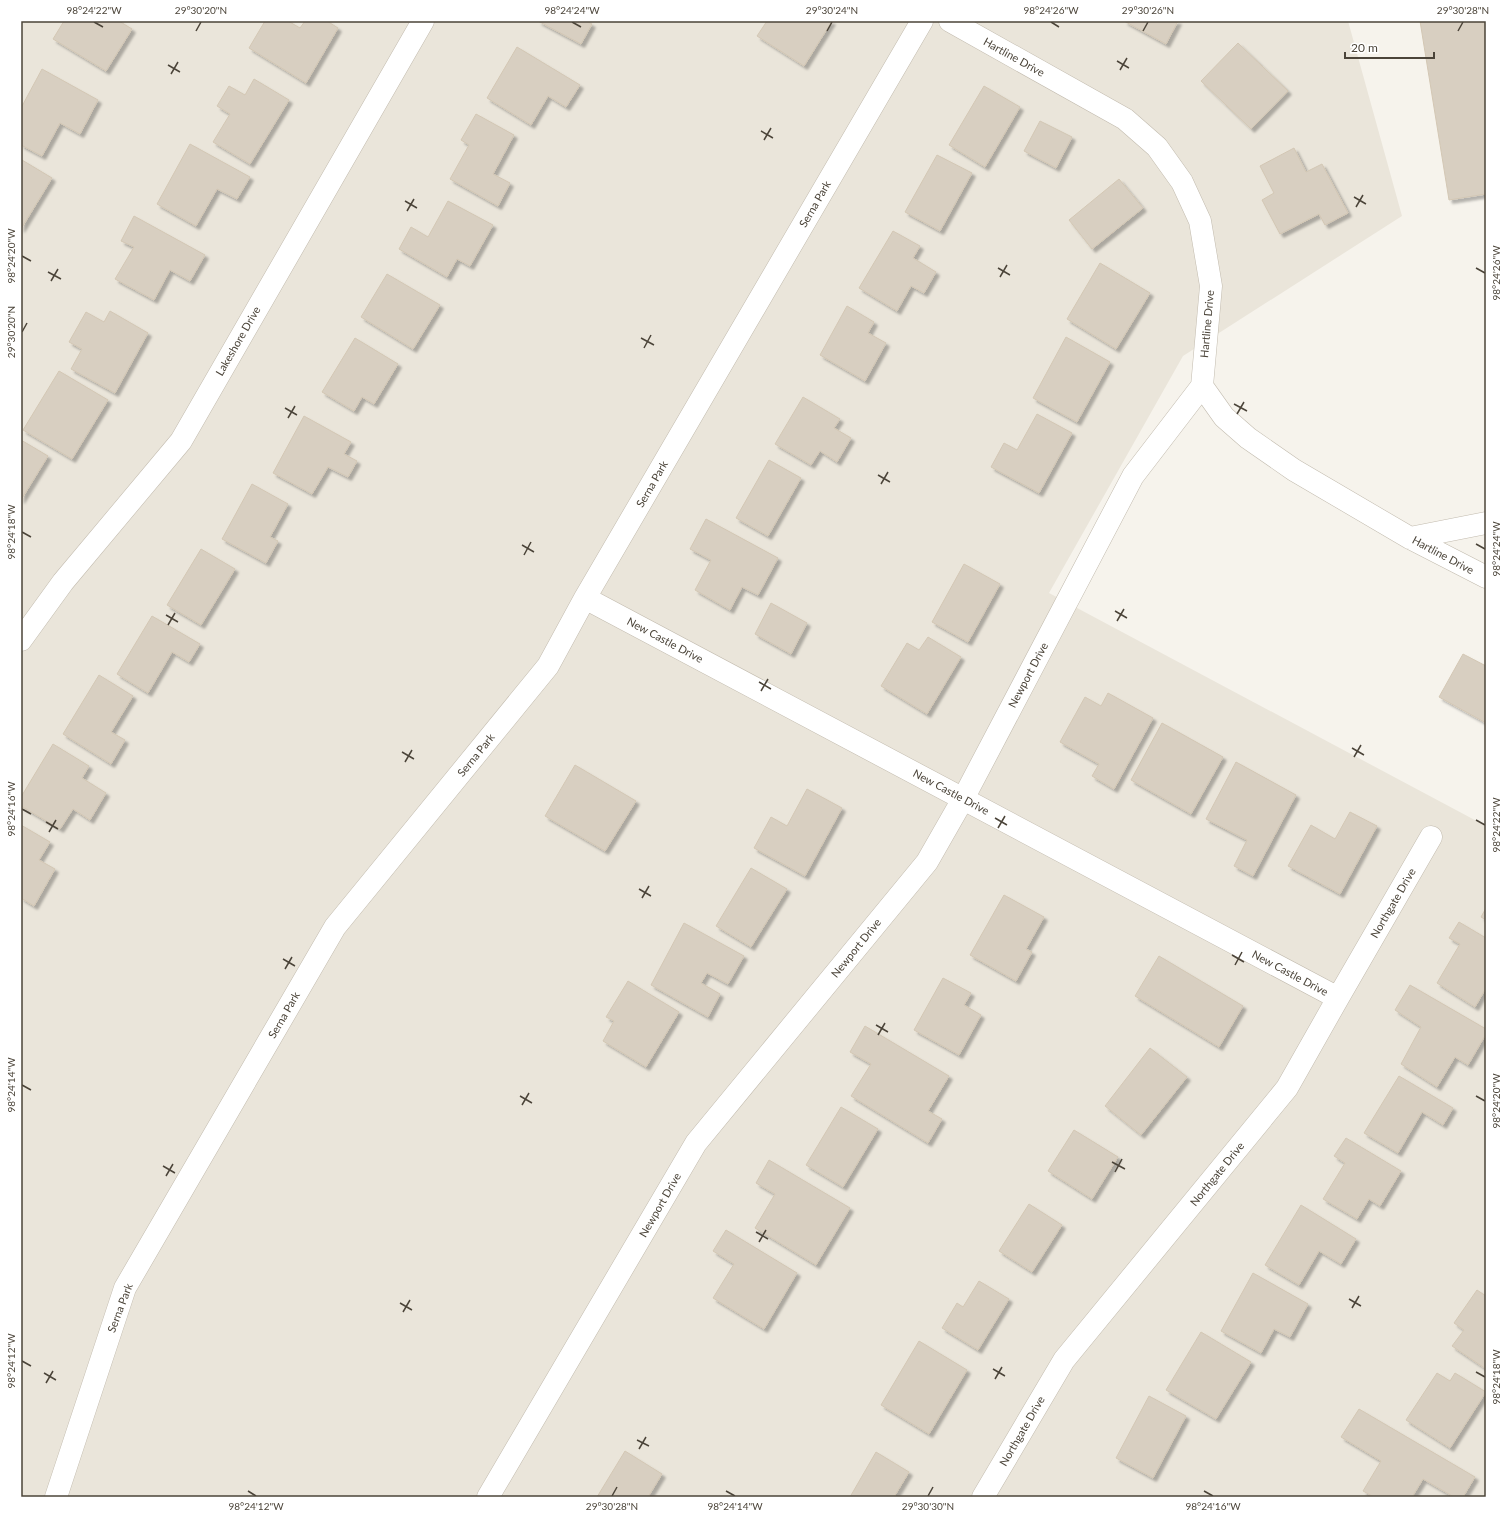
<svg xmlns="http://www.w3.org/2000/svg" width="1507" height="1518" font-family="Lato,sans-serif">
	<defs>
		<filter id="shadow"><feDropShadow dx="3.5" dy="3.5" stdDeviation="1" flood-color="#0004"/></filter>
	</defs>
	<rect width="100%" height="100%" fill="#f6f3ec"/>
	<path fill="#eae5da" d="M21,21H1348L1402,216L1183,356L1049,593L1486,826V1497H21Z"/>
	<path fill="#d8cfc1" stroke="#d3c7b4" filter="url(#shadow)" d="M64,21H119L132,29L106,71L53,39Z
		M265,21H288L300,28L305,21H327L338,28L306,83L249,48Z
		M538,21H586L592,24L581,44Z
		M767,21H832L804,66L757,36Z
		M1124,21H1178L1166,44Z
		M1420,21H1485L1486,194L1449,200Z
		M1238,43L1288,91L1251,129L1201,81Z
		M517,47L580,85L566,107L548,96L531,125L487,98Z
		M42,69L98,100L80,134L60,123L42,156L21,145V108Z
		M254,79L289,100L250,164L213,142L230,114L217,106L229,86L245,95Z
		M984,86L1020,107L985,167L949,145Z
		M476,114L514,135L493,174L510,183L498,206L450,179L469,145L461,140Z
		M1040,121L1072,137L1056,168L1024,151Z
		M190,144L250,177L237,199L217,189L196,226L157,204Z
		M1294,148L1306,172L1322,164L1348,213L1325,225L1319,214L1280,234L1262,200L1274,193L1260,166Z
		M937,155L972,173L940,231L905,212Z
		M22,160L52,178L21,229V162Z
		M1119,179L1143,208L1092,249L1069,220Z
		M448,201L493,225L470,266L457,259L447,277L399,249L411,227L428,237Z
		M134,216L205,255L190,281L170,270L154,300L115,279L134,247L121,241Z
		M893,231L920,246L913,258L936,272L924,293L911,286L897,311L859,288Z
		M1100,263L1150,293L1116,349L1067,319Z
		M387,274L440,305L413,349L361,317Z
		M847,306L874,322L868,333L886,343L865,381L820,355Z
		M110,311L148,333L115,393L71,369L82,349L69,342L86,312L104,322Z
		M1066,337L1110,362L1077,422L1033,398Z
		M355,338L398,364L374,404L362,397L354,411L322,392Z
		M59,371L108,400L72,459L23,430Z
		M803,397L840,419L834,428L851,438L837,462L820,451L811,465L775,444Z
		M1037,414L1072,433L1039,493L991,467L1004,443L1017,450Z
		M304,416L351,442L344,454L357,461L348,477L328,467L312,494L273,473Z
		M21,440L48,456L21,500Z
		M769,460L801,478L768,536L736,518Z
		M252,484L288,504L270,537L278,541L266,563L222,539Z
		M706,519L778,558L758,595L742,587L730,610L695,590L711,560L690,549Z
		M201,549L235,569L201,625L167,605Z
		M964,564L1000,584L968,642L932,622Z
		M771,603L807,623L791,654L755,634Z
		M152,616L200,644L189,662L172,652L148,693L117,674Z
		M928,637L961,657L927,714L881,686L907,643L919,650Z
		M1463,654L1486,666V723L1439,697Z
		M99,675L133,696L111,732L125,740L111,764L63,734Z
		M1108,693L1153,718L1114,789L1092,776L1099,764L1060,742L1085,697L1101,706Z
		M1162,723L1223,757L1191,814L1131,780Z
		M53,744L89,766L82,778L106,793L90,820L73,809L60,829L21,806V797Z
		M1236,762L1296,795L1253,876L1234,866L1247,840L1206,819Z
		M575,765L636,801L605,851L545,816Z
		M807,789L842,808L805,876L754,848L771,817L787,826Z
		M1350,812L1377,826L1340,894L1288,866L1311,825L1335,839Z
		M21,825L50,842L39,860L55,869L34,906L21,898Z
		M751,868L787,889L751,947L716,926Z
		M1004,895L1044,917L1026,949L1032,952L1016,981L970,955Z
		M1486,908V920L1481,917Z
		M1459,922L1486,938V988L1475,1007L1437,983L1460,944L1449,938Z
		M684,923L744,956L728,984L707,973L701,983L720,994L708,1017L651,985Z
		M1159,956L1243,1006L1219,1047L1135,996Z
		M943,978L971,993L964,1005L981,1015L959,1055L914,1030Z
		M628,981L679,1012L646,1067L603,1041L614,1021L606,1017Z
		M1410,985L1486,1029V1034L1468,1065L1455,1057L1437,1087L1401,1064L1421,1027L1395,1010Z
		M865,1026L949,1076L928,1111L942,1119L928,1143L851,1096L871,1064L850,1052Z
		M1150,1048L1187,1077L1141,1135L1105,1106Z
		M1399,1076L1453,1108L1443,1125L1422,1112L1398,1153L1364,1133Z
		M841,1107L878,1129L843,1187L806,1165Z
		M1074,1130L1118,1157L1092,1199L1048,1171Z
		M1346,1138L1401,1171L1380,1206L1369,1199L1357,1219L1323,1199L1345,1163L1334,1156Z
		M769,1160L850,1208L816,1265L755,1228L775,1194L756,1183Z
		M1029,1204L1062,1225L1032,1272L999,1251Z
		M1301,1205L1356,1239L1341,1264L1319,1251L1299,1285L1265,1265Z
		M726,1230L797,1273L764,1329L713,1298L734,1264L713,1251Z
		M1253,1273L1308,1304L1290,1337L1274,1329L1261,1353L1221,1331Z
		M979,1281L1009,1299L978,1350L942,1328L957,1303L963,1307Z
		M1477,1290L1486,1296V1369L1452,1346L1464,1330L1454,1323Z
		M1201,1332L1251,1362L1216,1419L1166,1390Z
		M919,1341L967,1370L929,1434L881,1405Z
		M1437,1373L1450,1381L1455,1373L1486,1392L1450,1448L1406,1420Z
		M1149,1396L1186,1416L1153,1478L1116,1458Z
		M1359,1409L1475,1477L1463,1497H1454L1423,1479L1412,1497H1374L1363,1491L1381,1461L1341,1437Z
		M625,1451L662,1474L648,1497H597Z
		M876,1452L909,1472L894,1497H850Z"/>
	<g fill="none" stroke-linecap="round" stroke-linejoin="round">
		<defs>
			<path id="street" d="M950,21L1125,119L1157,147L1182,182L1200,221L1211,286L1202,386L1224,417L1248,438L1294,470L1410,538L1486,577
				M1410,538L1486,523
				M585,598L1338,998
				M21,640L63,582L181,441L423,21
				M56,1497L125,1288L335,927L548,666L585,598L922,21
				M488,1497L696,1143L927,862L963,799L1133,476L1202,386
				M983,1497L1064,1360L1287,1088L1338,998L1431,837"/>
		</defs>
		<use href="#street" stroke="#c2bbae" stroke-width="23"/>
		<use href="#street" stroke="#fff" stroke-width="22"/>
	</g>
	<path fill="none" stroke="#4b4439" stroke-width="1.5" d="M94,22L103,27M572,22L581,27M1051,22L1059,27M196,31L201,22M827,31L832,22M1143,31L1148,22M1458,31L1463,22M1117,61L1129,68M168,65L180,72M1120,70L1127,58M171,74L178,62M761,131L773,138M764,140L771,128M1354,197L1366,204M405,201L417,208M1356,207L1363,195M407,211L414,199M22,256L31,261M998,268L1010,275M1476,268L1485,273M48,272L61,279M1000,277L1007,265M51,281L58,269M22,332L27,323M641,338L654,345M644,348L651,335M1234,404L1247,411M285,408L297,415M1237,414L1244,402M288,418L295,406M878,475L890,482M881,484L888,472M22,532L31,537M1476,544L1485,549M522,545L534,552M524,555L531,542M1115,611L1127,618M166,615L178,622M1117,621L1124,609M168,625L175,613M759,682L771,689M761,691L768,679M1352,748L1364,755M402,752L414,759M1354,757L1361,745M405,762L412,750M22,809L31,814M995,818L1007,825M1476,820L1485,825M46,822L58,829M998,828L1005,816M49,832L56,820M639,889L651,896M642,898L649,886M1232,955L1244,962M283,959L295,966M1235,965L1242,952M285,969L292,957M876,1025L888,1032M878,1035L885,1023M22,1085L31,1090M520,1096L532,1103M1476,1096L1485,1101M522,1105L529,1093M1112,1162L1125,1169M163,1166L175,1173M1115,1172L1122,1159M166,1176L173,1164M756,1232L768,1239M759,1242L766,1230M1349,1299L1361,1306M400,1303L412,1310M1352,1308L1359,1296M403,1312L410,1300M22,1361L31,1366M993,1369L1005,1376M1476,1372L1485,1377M44,1373L56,1380M995,1379L1002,1367M46,1383L53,1371M637,1440L649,1446M639,1449L646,1437M248,1491L256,1496M726,1491L735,1496M1204,1491L1213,1496M612,1496L617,1487M928,1496L933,1487"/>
	<g text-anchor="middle" stroke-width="3" stroke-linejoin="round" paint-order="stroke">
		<g font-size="11" fill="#4b4439" stroke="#fff">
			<text transform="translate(1014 57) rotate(29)" y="4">Hartline Drive</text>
			<text transform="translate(815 204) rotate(-60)" y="4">Serna Park</text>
			<text transform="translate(1207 324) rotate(-85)" y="4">Hartline Drive</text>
			<text transform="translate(238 341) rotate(-60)" y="4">Lakeshore Drive</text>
			<text transform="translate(652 484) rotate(-60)" y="4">Serna Park</text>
			<text transform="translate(1443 555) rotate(28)" y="4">Hartline Drive</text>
			<text transform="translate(665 640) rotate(28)" y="4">New Castle Drive</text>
			<text transform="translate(1028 675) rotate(-62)" y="4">Newport Drive</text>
			<text transform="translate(476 755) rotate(-51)" y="4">Serna Park</text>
			<text transform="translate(951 792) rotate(28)" y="4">New Castle Drive</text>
			<text transform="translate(1393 903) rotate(-60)" y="4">Northgate Drive</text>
			<text transform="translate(856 948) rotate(-51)" y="4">Newport Drive</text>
			<text transform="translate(1290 973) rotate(28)" y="4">New Castle Drive</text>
			<text transform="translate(284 1015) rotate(-60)" y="4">Serna Park</text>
			<text transform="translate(1217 1174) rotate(-51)" y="4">Northgate Drive</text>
			<text transform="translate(660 1205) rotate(-60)" y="4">Newport Drive</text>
			<text transform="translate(120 1308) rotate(-69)" y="4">Serna Park</text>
			<text transform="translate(1022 1431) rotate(-60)" y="4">Northgate Drive</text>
		</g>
	</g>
	<rect width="1507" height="1518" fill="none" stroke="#ffffff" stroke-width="44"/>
	<path d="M1345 52v6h89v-6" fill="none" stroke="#4b4439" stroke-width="2"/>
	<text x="1351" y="52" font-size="12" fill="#4b4439" stroke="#ffffff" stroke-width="3" paint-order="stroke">20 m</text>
	<rect x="22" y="22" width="1463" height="1474" fill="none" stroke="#4b4439" stroke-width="1.5"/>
	<g font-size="10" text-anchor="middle" fill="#4b4439">
		<text x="94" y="14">98°24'22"W</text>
		<text x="201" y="14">29°30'20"N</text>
		<text x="572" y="14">98°24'24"W</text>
		<text x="832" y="14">29°30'24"N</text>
		<text x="1051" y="14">98°24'26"W</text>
		<text x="1148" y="14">29°30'26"N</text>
		<text x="1463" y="14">29°30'28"N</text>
		<text transform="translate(11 256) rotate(-90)" y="4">98°24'20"W</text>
		<text transform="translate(1496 273) rotate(-90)" y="4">98°24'26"W</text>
		<text transform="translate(11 332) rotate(-90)" y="4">29°30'20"N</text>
		<text transform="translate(11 532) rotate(-90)" y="4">98°24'18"W</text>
		<text transform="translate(1496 549) rotate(-90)" y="4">98°24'24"W</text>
		<text transform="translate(11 809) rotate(-90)" y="4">98°24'16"W</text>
		<text transform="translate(1496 825) rotate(-90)" y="4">98°24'22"W</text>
		<text transform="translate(11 1085) rotate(-90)" y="4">98°24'14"W</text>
		<text transform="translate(1496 1101) rotate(-90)" y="4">98°24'20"W</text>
		<text transform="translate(11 1361) rotate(-90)" y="4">98°24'12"W</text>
		<text transform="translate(1496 1377) rotate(-90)" y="4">98°24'18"W</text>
		<text x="256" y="1510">98°24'12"W</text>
		<text x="612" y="1510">29°30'28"N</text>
		<text x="735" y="1510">98°24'14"W</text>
		<text x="928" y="1510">29°30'30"N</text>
		<text x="1213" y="1510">98°24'16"W</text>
	</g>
</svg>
